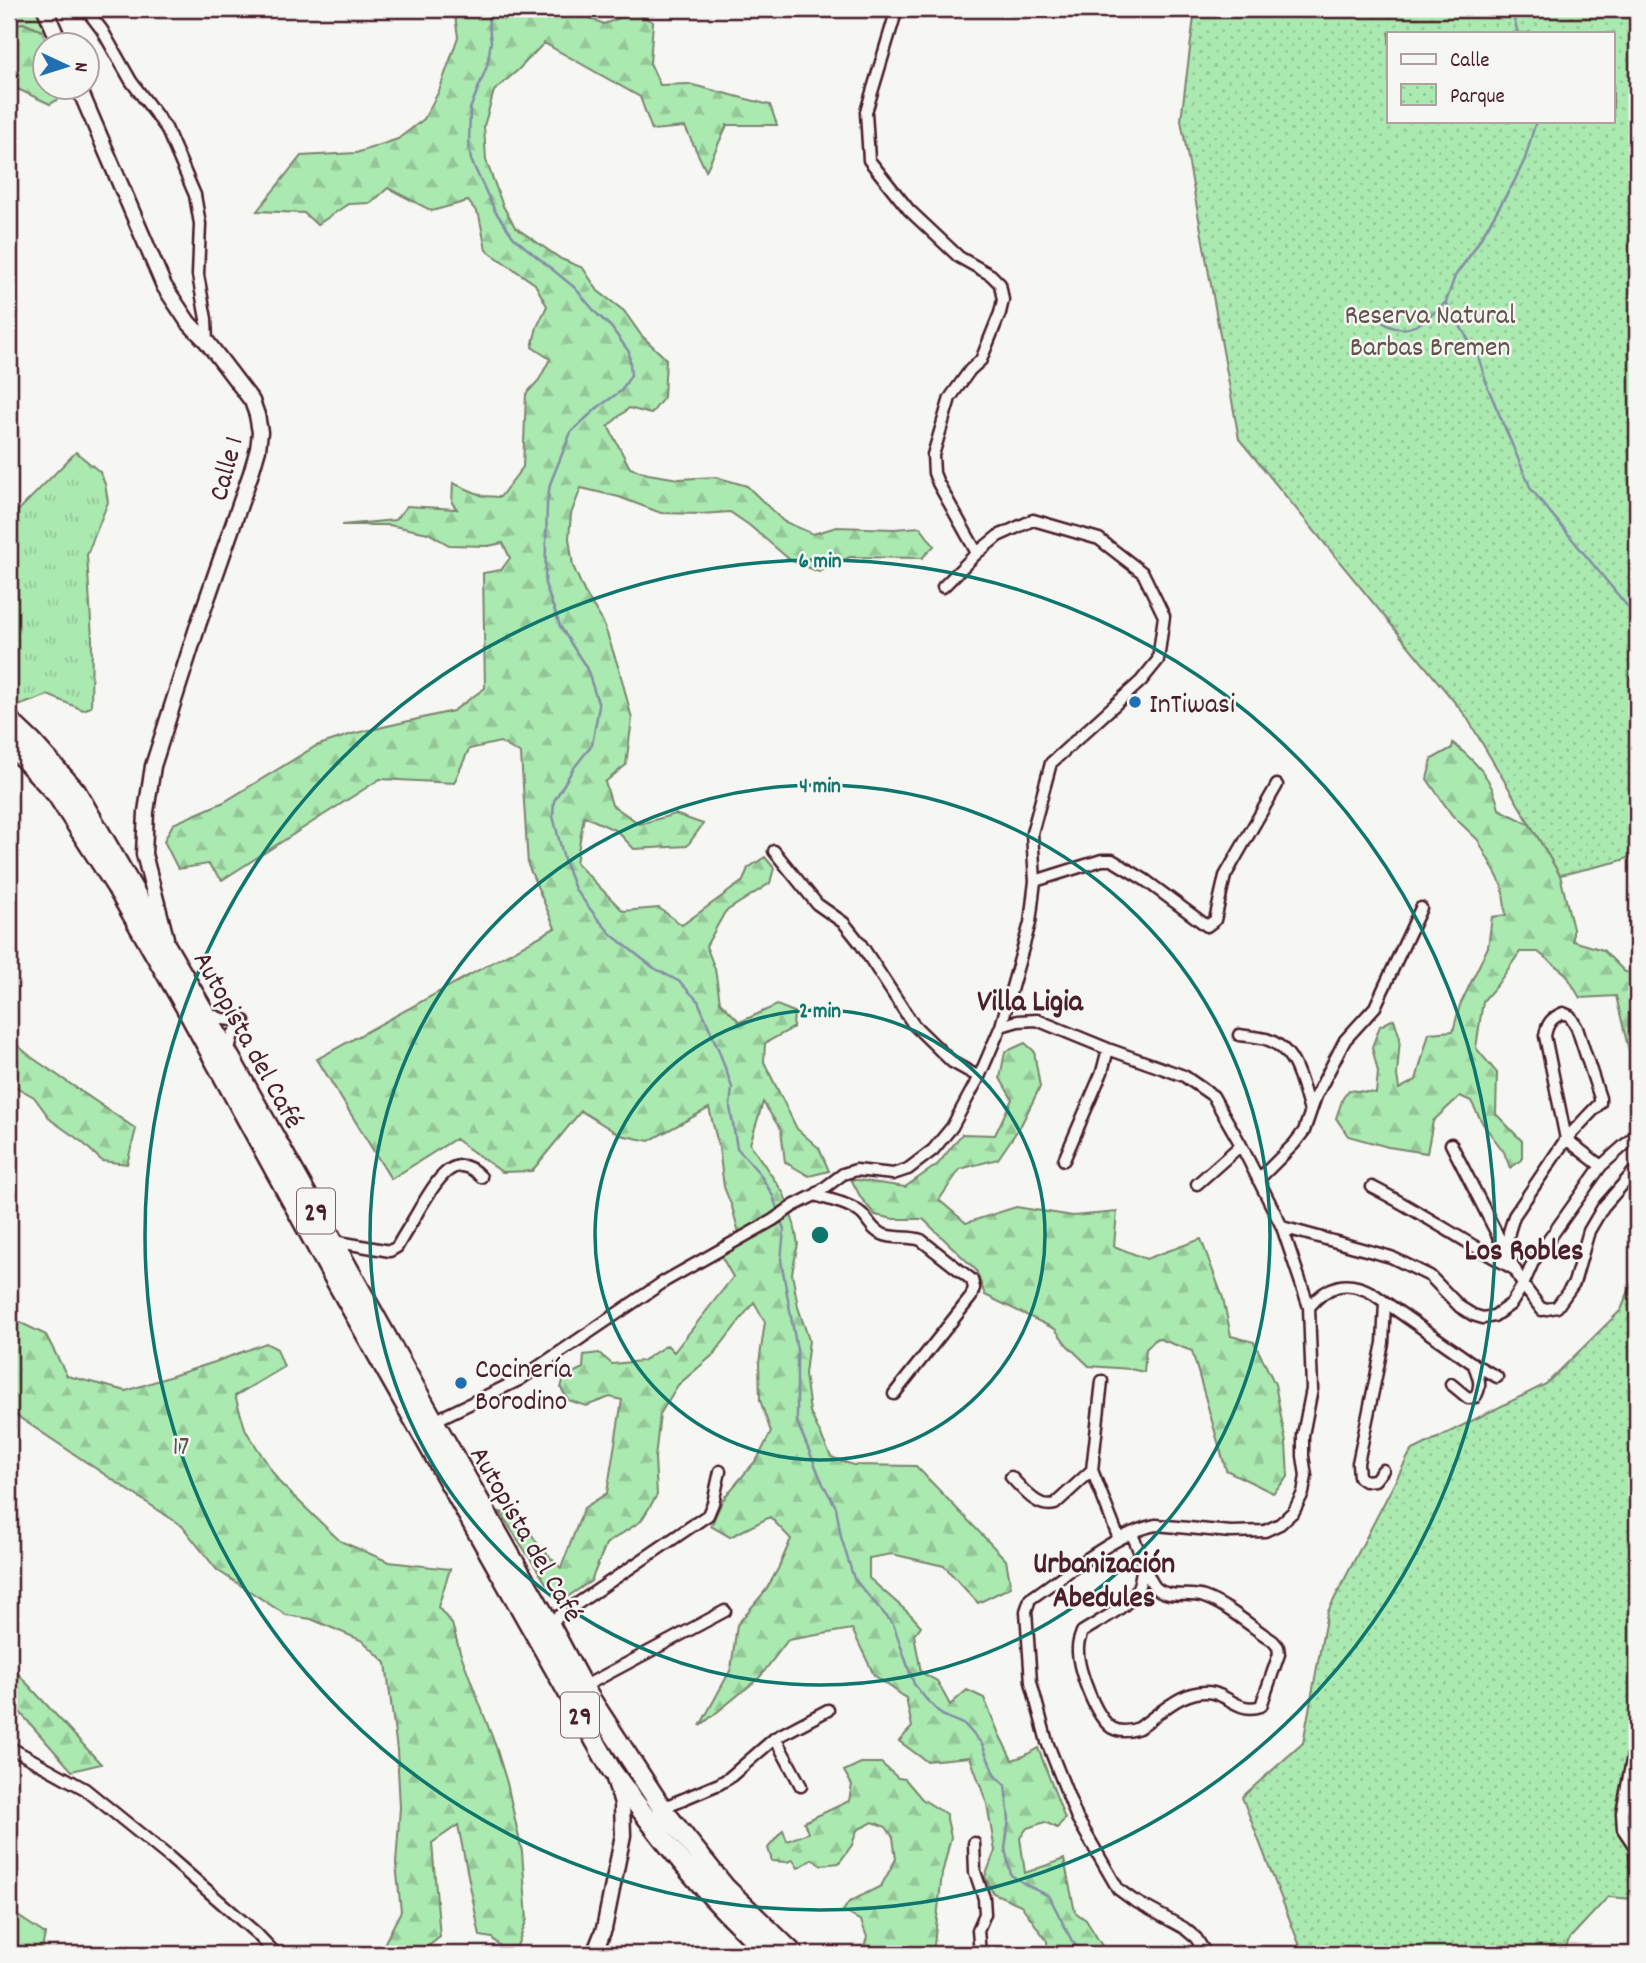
<svg xmlns="http://www.w3.org/2000/svg" width="1646" height="1963" font-family="Dekko,sans-serif">
	<defs>
		<pattern id="grass-tufts" width="24" height="20" patternUnits="userSpaceOnUse" patternTransform="scale(1.75)"><rect width="24" height="20" fill="#aae9b0"/><path d="M3 7l-1-3M5 7V3M7 7l1-3M15 17l-1-3M17 17v-4M19 17l1-3" fill="none" stroke="#94c798"/></pattern>
		<pattern id="forest-firs" width="22" height="20" patternUnits="userSpaceOnUse" patternTransform="scale(1.75)"><rect width="22" height="20" fill="#aae9b0"/><path d="M5 1l3.5 6h-7zM16 11l3.5 6h-7z" fill="#94c798"/></pattern>
		<pattern id="park-dots" width="8" height="8" patternUnits="userSpaceOnUse" patternTransform="scale(1.75)"><rect width="8" height="8" fill="#aae9b0"/><path d="M2 2h.1M6 6h.1" fill="none" stroke="#94c798" stroke-width="1.8" stroke-linecap="round"/></pattern>
	</defs>
	<rect width="100%" height="100%" fill="#f6f6f2"/>
	<filter id="ink" filterUnits="userSpaceOnUse"><feTurbulence type="fractalNoise" baseFrequency=".0143" numOctaves="2"/><feDisplacementMap in="SourceGraphic" scale="14" xChannelSelector="R" yChannelSelector="G"/><feConvolveMatrix kernelMatrix="1 2 1 2 8 2 1 2 1" color-interpolation-filters="sRGB"/></filter>
	<g filter="url(#ink)">
		<path fill="url(#grass-tufts)" stroke="#7a846e" stroke-width="2" d="M9,9H36L45,29L42,31L23,23L9,26Z
			M76,452L100,472L105,484L108,502L87,555L92,639L91,707L83,710L48,695L15,707L9,702V520Z"/>
		<path fill="url(#forest-firs)" stroke="#7a846e" stroke-width="2" d="M454,9H498L504,20L512,9H568L604,24L635,12L653,22L650,63L660,85L689,84L770,105L777,125H727L706,171L685,127L652,130L640,97L544,43L518,70L494,91L484,126L486,160L503,206L515,227L561,259L583,268L598,291L624,311L641,335L666,359L664,397L651,414L629,408L608,426L630,468L648,474L679,479L716,477L747,486L783,521L813,534L837,527L894,529L920,527L934,546L922,558L850,557L819,572L790,560L749,525L730,512L701,514L661,513L619,497L581,488L571,514L569,538L573,566L584,591L603,622L620,672L632,719L626,765L605,782L612,805L640,824L675,814L703,824L687,846L634,849L617,831L584,816L576,863L623,911L659,908L682,925L743,881L748,868L765,857L774,868L770,883L725,912L706,946L715,969L720,1002L740,1022L777,1005L794,1012L793,1028L765,1043L764,1062L797,1129L819,1148L829,1171L809,1176L785,1162L781,1130L763,1102L750,1144L784,1194L794,1224L798,1244L792,1273L798,1307L809,1340L805,1374L810,1412L831,1457L853,1465L916,1466L1006,1560L1011,1587L978,1603L944,1566L892,1554L869,1558V1578L912,1616L921,1626L914,1635L921,1672L937,1681L950,1705L967,1690L984,1698L999,1734L1012,1760L1024,1756L1038,1748L1065,1819L1057,1828L1045,1822L1027,1828L1020,1838L1025,1873L1064,1859L1075,1912L1086,1920L1107,1954H1048L1047,1941L1021,1905L993,1893L985,1877L995,1851L987,1804L970,1757L926,1761L899,1741L912,1727L906,1698L874,1675L852,1629L788,1640L759,1678L700,1726L731,1669L737,1625L766,1590L778,1569L791,1539L770,1517L730,1537L711,1526L723,1499L758,1458L771,1432L760,1400L759,1363L765,1322L754,1302L713,1355L678,1385L660,1414L655,1458L657,1495L641,1521L606,1544L591,1581L564,1599L546,1583L500,1512L522,1518L538,1545L561,1568L584,1508L607,1493L622,1400L610,1397L586,1406L568,1400L561,1388L564,1377L583,1368L584,1355L599,1353L612,1364L642,1361L667,1345L674,1352L733,1277L720,1254L742,1244L732,1207L724,1187L719,1148L709,1108L649,1141L620,1135L581,1111L532,1171L502,1172L455,1139L391,1179L317,1059L555,928L528,865L521,754L500,742L469,749L454,783L380,779L222,880L208,864L178,869L164,841L173,824L224,802L316,746L352,734L453,711L485,688L483,573L501,570L510,558L503,543L488,546L449,545L428,533L389,525H342L395,520L407,506L457,509L452,503L453,483L483,496L500,497L523,467L526,394L539,380L550,359L532,347L537,327L547,306L535,284L486,250L479,215L468,201L432,211L388,188L371,203L348,204L317,225L304,213L257,211L301,156L356,153L398,139L424,119L439,91L458,37Z
			M23,23L42,31L48,45L46,46V88H67L69,93L50,104L9,85V26Z
			M1453,743C1478,764 1492,778 1499,809L1531,825L1560,875L1573,929V941L1603,950L1625,972L1637,973V1077L1628,1047L1616,996L1580,998L1566,974L1538,952H1520L1497,985L1483,1001L1476,1048L1497,1073L1496,1114L1522,1141V1160L1510,1168L1504,1152L1483,1124L1471,1101L1460,1096L1433,1121L1427,1153L1388,1147L1348,1136L1336,1118L1343,1098L1349,1090L1376,1093L1378,1072L1372,1047L1380,1026L1394,1019L1400,1038L1397,1075L1399,1089L1416,1080L1429,1033L1453,1031L1460,1005L1488,947L1492,917L1506,915L1502,885L1478,840L1452,815L1427,779L1432,759L1452,748Z
			M9,1038L31,1057L136,1129L127,1164L102,1161L82,1142L51,1120L34,1097L9,1083Z
			M1025,1043L1034,1051L1040,1087L1021,1125L998,1159L960,1169L939,1200L966,1223L1016,1207L1073,1216L1117,1212L1114,1246L1146,1259L1201,1239L1223,1298L1231,1336L1254,1342L1275,1384L1286,1443L1288,1477L1273,1493L1226,1470L1192,1351L1157,1338L1146,1349L1144,1372L1130,1369L1089,1366L1067,1345L1055,1329L985,1295L976,1270L923,1219H894L875,1215L861,1198L851,1179L905,1187L938,1164L962,1134L995,1135L1012,1099L1000,1078L1005,1052Z
			M9,1317L46,1335L67,1376L126,1391L215,1362L266,1343L277,1349L284,1367L235,1396L246,1431L280,1483L340,1541L389,1562L450,1569L438,1607L452,1624L460,1652L496,1747L507,1783L522,1852L527,1919L517,1946L501,1947L492,1938L480,1936L458,1825L432,1843L440,1937L418,1954H379L401,1911L396,1864L400,1807L397,1750L386,1663L363,1641L311,1619L286,1615L217,1570L182,1526L17,1416L9,1415Z
			M9,1664L101,1764L72,1771L9,1700Z
			M861,1763H881L898,1778L905,1779L922,1799L946,1814L951,1837L942,1874L933,1954H862L867,1937L861,1921L843,1911L849,1902L881,1886L896,1859L893,1837L886,1827L873,1822L857,1830L852,1845L839,1863L820,1865L813,1859L798,1868L793,1860L787,1862L772,1861L768,1848L783,1830L787,1841L808,1833L804,1822L849,1801L852,1785L844,1771Z
			M9,1910L45,1934L41,1954H9Z"/>
		<path fill="url(#park-dots)" stroke="#7a846e" stroke-width="2" fill-rule="evenodd" d="M1195,9H1637V855L1616,862L1560,875L1466,716L1239,439L1181,120ZM1389,33H1613V121H1389Z
			M1637,1271V1929L1635,1930L1633,1899L1608,1897L1569,1939L1564,1954H1303L1242,1797L1303,1743L1327,1613L1411,1451L1546,1384L1621,1310Z"/>
		<g fill="none" stroke-linecap="round" stroke-linejoin="round">
			<path stroke="#848da5" stroke-width="2.5" d="M487,9L491,42L487,66L470,109L469,145L471,160L495,211L514,238L575,288L596,313L611,327L629,352L631,375L621,391L597,408L571,432L550,484L547,504L545,584L560,626L587,669L599,706L592,745L573,769L554,801L553,816L565,863L575,889L597,918L613,936L654,968L680,982L698,1001L719,1051L732,1087L730,1107L737,1148L760,1174L773,1196L778,1212
				M1511,9L1518,33
				M1536,121L1525,159L1513,184L1473,251L1455,276L1446,302L1478,356L1488,388L1531,489L1637,618
				M1356,313C1379,307 1375,320 1389,326C1412,336 1431,316 1446,302
				M780,1218L784,1230L781,1260L797,1350V1422L823,1484L836,1507L841,1537L854,1579L893,1624L914,1684L926,1699L942,1715L965,1725L982,1744L995,1776L1005,1785L1009,1819L1005,1849L1011,1875L1028,1886L1049,1896L1072,1941L1084,1954"/>
			<defs>
				<path id="street" d="M86,9L102,30L131,81L166,128L195,195L200,224L198,275L206,319L207,342
					M897,9L866,112L869,160L909,210L959,257L991,275L1000,284L1003,300L1000,313L981,360L970,370L950,398L933,455L934,473L938,483L977,553
					M774,851L817,904L844,923L860,943L913,1024L952,1062L979,1077
					M1035,881L1102,860H1112L1145,880L1207,926L1215,920L1225,876L1277,785
					M208,1013L222,1019L244,1021
					M1001,1026L1018,1021L1037,1020L1108,1049L1184,1076L1213,1096L1241,1145L1282,1227L1309,1307L1312,1389L1303,1435V1456L1306,1476L1303,1493L1294,1511L1280,1524L1265,1531L1231,1532L1156,1525C1117,1532 1064,1576 1030,1599L1026,1611L1031,1682L1047,1742L1077,1818L1118,1889L1133,1900L1184,1928L1196,1938L1206,1954
					M1239,1035C1247,1036 1258,1037 1266,1039C1297,1049 1301,1083 1310,1111
					M228,1053L233,1034L244,1021
					M1451,1144L1523,1285L1542,1310L1557,1307L1574,1283L1589,1231L1603,1207L1637,1168
					M1064,1160L1102,1072L1108,1049
					M1258,1180L1294,1144L1304,1131L1316,1096L1345,1040L1375,1007L1421,908
					M1197,1184L1241,1145
					M1372,1187C1421,1212 1466,1243 1514,1269
					M815,1195C830,1200 849,1203 862,1214C869,1221 873,1231 882,1234C894,1240 908,1235 921,1240L972,1280L974,1288L971,1297L894,1394
					M1282,1227L1391,1257L1430,1276L1460,1307L1473,1315L1483,1318L1494,1316L1511,1304L1523,1285L1533,1262L1601,1166L1637,1134
					M333,1241L390,1251L397,1247C404,1234 413,1221 420,1208C434,1186 453,1147 481,1177
					M1507,1253L1509,1232L1514,1216L1566,1139L1545,1036C1547,1024 1551,1018 1563,1013L1570,1016L1577,1028L1600,1098V1103L1566,1139L1601,1166
					M1309,1307C1328,1285 1346,1279 1372,1293L1472,1363L1497,1377
					M1102,1381L1092,1470L1119,1539
					M1451,1384L1468,1398L1475,1397C1483,1386 1478,1375 1473,1363
					M434,1421L519,1380L665,1281L773,1220L793,1206L815,1195L843,1174L856,1170L893,1174L908,1169L933,1150L952,1127L979,1077L1001,1026L1030,923L1035,881L1032,833L1051,763L1141,681L1158,660L1164,616L1143,573L1099,539L1033,520L998,536L977,553L943,587
					M1383,1470L1375,1480L1365,1481L1359,1477L1358,1463L1383,1343L1385,1302
					M1011,1477C1023,1489 1037,1509 1055,1504L1092,1470
					M1131,1533C1140,1548 1146,1578 1156,1588C1168,1599 1190,1592 1204,1597C1229,1606 1251,1627 1273,1641L1278,1647L1279,1654L1261,1706C1241,1713 1231,1698 1214,1693C1186,1686 1159,1714 1139,1728C1131,1731 1121,1733 1112,1728C1095,1717 1077,1667 1078,1648C1078,1642 1080,1637 1082,1632C1097,1622 1128,1607 1136,1592C1142,1582 1142,1570 1143,1559
					M549,1623L708,1515L713,1503L720,1471
					M583,1687L725,1611
					M775,1738L801,1786
					M1637,1745L1633,1755L1622,1813L1623,1829L1635,1847L1637,1873
					M9,1747L85,1789L169,1857L256,1933L276,1954
					M664,1811L669,1805L719,1784L729,1778L775,1738L828,1710
					M974,1843L975,1872L984,1898L985,1914L978,1930L980,1954"/>
				<path id="secondary" d="M45,9L61,46
					M79,88L164,286L188,322L207,342L252,401L257,415L260,432L258,449L251,473L198,625L153,766L146,812L144,854L166,938
					M594,1954L604,1929L623,1835L622,1803L614,1779"/>
				<path id="highway" d="M9,720L32,742L76,791L204,1011L421,1398L549,1623L583,1687L664,1811L725,1887L794,1954
					M9,743L57,795L115,885L187,1010L326,1264L612,1771C661,1838 707,1899 770,1954"/>
			</defs>
			<use href="#street" stroke="#4a1f2b" stroke-width="15"/>
			<use href="#secondary" stroke="#4a1f2b" stroke-width="19"/>
			<use href="#highway" stroke="#4a1f2b" stroke-width="23"/>
			<use href="#street" stroke="#f6f6f2" stroke-width="10"/>
			<use href="#secondary" stroke="#f6f6f2" stroke-width="14"/>
			<use href="#highway" stroke="#f6f6f2" stroke-width="18"/>
		</g>
	</g>
	<g fill="none" stroke="#0f766e" stroke-width="3.5">
		<circle cx="820" cy="1235" r="225"/>
		<circle cx="820" cy="1235" r="450"/>
		<circle cx="820" cy="1235" r="675"/>
	</g>
	<g fill="#1f6fb2" stroke="#f6f6f2" stroke-width="2.5">
		<circle cx="1135" cy="702" r="7"/>
		<circle cx="461" cy="1383" r="7"/>
	</g>
	<g text-anchor="middle" stroke-width="5" stroke-linejoin="round" paint-order="stroke">
		<g fill="#f6f6f2" stroke="#7e6067" stroke-width="2">
			<rect x="297" y="1188.5" width="38" height="45" rx="5"/>
			<rect x="561" y="1692.5" width="38" height="45" rx="5"/>
		</g>
		<g font-size="26" font-weight="bold" fill="#4a1f2b">
			<text x="316" y="1220">29</text>
			<text x="580" y="1724">29</text>
		</g>
		<g font-size="28" fill="#62524c" stroke="#f6f6f2">
			<text x="1430" y="323">Reserva Natural<tspan x="1430" dy="32">Barbas Bremen</tspan></text>
			<text x="181" y="1454">17</text>
		</g>
		<g font-size="28" fill="#4a1f2b" stroke="#f6f6f2">
			<text transform="translate(224 468) rotate(-75)" y="10">Calle 1</text>
			<text transform="translate(250 1039) rotate(61)" y="10">Autopista del Café</text>
			<text transform="translate(528 1533) rotate(60)" y="10">Autopista del Café</text>
		</g>
		<g font-size="28" fill="#4a1f2b" stroke="#f6f6f2" text-anchor="start">
			<text x="1149" y="712">InTiwasi</text>
			<text x="475" y="1377">Cocinería<tspan x="475" dy="32">Borodino</tspan></text>
		</g>
		<g font-size="30" font-weight="bold" fill="#4a1f2b" stroke="#f6f6f2">
			<text x="1030" y="1010">Villa Ligia</text>
			<text x="1524" y="1259">Los Robles</text>
			<text x="1104" y="1572">Urbanización<tspan x="1104" dy="34">Abedules</tspan></text>
		</g>
	</g>
	<circle cx="820" cy="1235" r="10" fill="#0f766e" stroke="#f6f6f2" stroke-width="3.5"/>
	<g font-size="21" text-anchor="middle" font-weight="bold" fill="#0f766e" stroke="#f6f6f2" stroke-width="5" stroke-linejoin="round" paint-order="stroke">
		<text x="820" y="567">6 min</text>
		<text x="820" y="792">4 min</text>
		<text x="820" y="1017">2 min</text>
	</g>
	<rect width="1646" height="1963" fill="none" stroke="#f6f6f2" stroke-width="35"/>
	<rect x="18" y="18" width="1611" height="1928" fill="none" stroke="#4a1f2b" stroke-width="2.5" filter="url(#ink)"/>
	<rect x="1387" y="32" width="228" height="91" fill="#f6f6f2" stroke="#b1a0a2" stroke-width="2"/>
	<rect x="1401" y="54" width="35" height="10" fill="#f6f6f2" stroke="#b1a0a2" stroke-width="2"/>
	<text x="1450" y="66" font-size="21" fill="#4a1f2b">Calle</text>
	<rect x="1401" y="84" width="35" height="21" fill="url(#park-dots)" stroke="#b1a0a2" stroke-width="2"/>
	<text x="1450" y="102" font-size="21" fill="#4a1f2b">Parque</text>
	<g transform="translate(66 66) rotate(94)"><circle r="33" fill="#f6f6f2" stroke="#b1a0a2" stroke-width="2"/>
	<path d="M0-5L12 26L0 18L-12 26Z" fill="#1f6fb2"/>
	<text y="-10" font-size="19" font-weight="bold" text-anchor="middle" fill="#4a1f2b">N</text>
	</g>
</svg>
